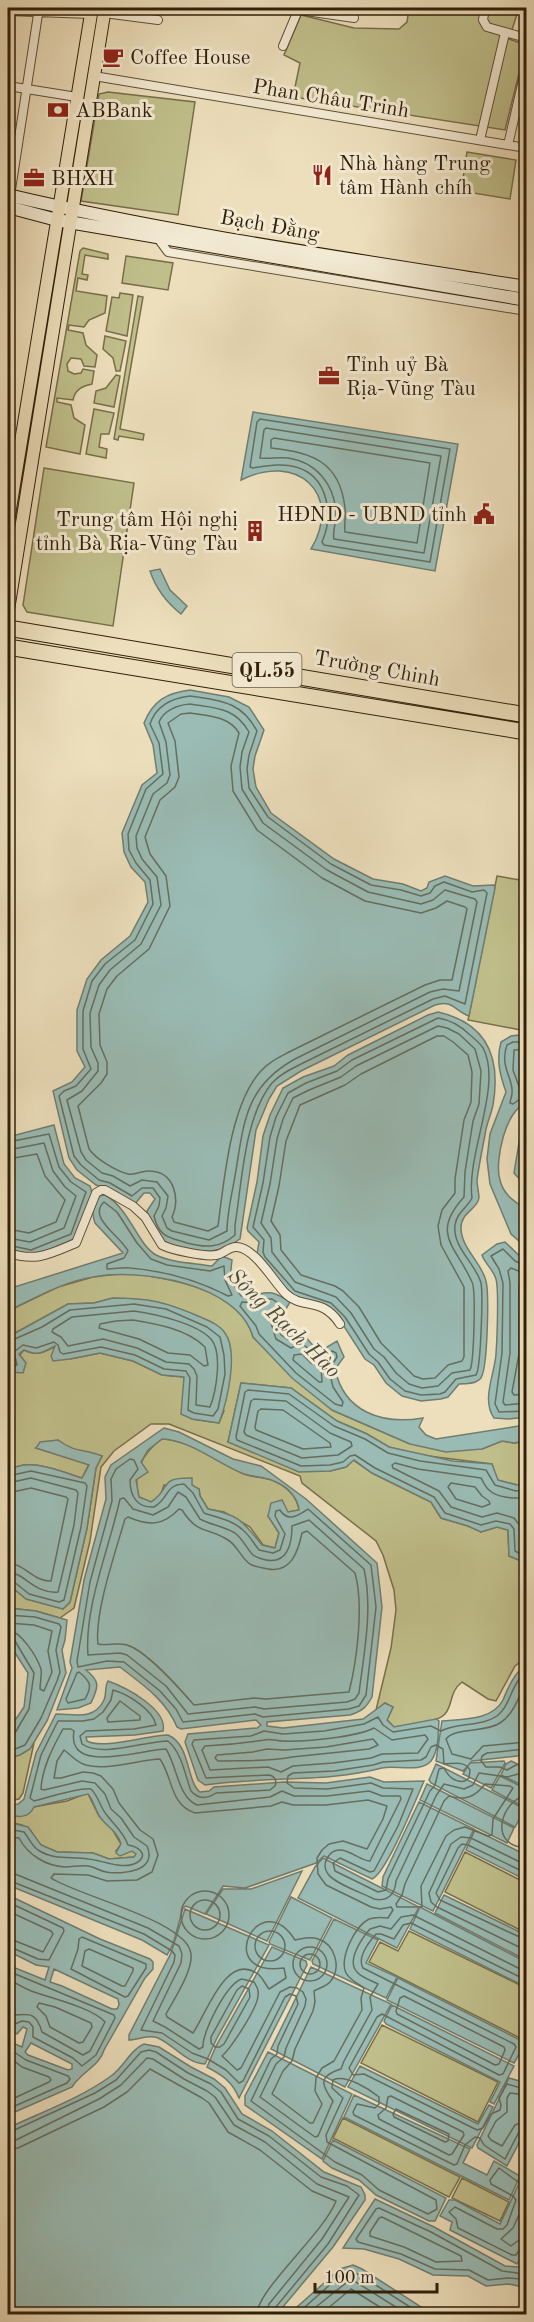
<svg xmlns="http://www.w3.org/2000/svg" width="534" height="2322" font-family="'Old Standard TT',serif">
	<rect width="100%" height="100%" fill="#eddfbc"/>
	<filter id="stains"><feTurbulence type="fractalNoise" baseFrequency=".00333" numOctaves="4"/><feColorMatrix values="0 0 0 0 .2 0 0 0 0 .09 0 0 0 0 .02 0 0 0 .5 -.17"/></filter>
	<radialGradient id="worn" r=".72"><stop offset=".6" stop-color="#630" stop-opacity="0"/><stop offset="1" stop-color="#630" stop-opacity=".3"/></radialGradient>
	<path fill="#c0bf8b" stroke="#786f4a" stroke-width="1.5" d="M409,8H519L509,39L526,45L505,130L293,97L300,63L284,55L301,15L354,28L399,29L407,22Z
		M108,92L195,102L178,215L81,201L99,94Z
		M467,152L516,160L510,199L461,191Z
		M83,248L108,254V259L85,255L82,274L88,275L87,280L78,278L76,291L107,296L105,313L89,320L84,327L69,325L68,330L83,333L86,345L97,355L95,367L84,366L81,359L71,358L67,364L68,371L74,374L81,373L83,369L94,371L92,384C83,386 75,389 73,400L57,398V402L71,405L74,418L85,425L80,454L46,447L80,251Z
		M126,256L173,263L168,290L122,283Z
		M120,293L133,295L127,336L106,331L112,297L119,298Z
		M138,296L143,297L120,429L144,434L143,440L119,436L118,440L114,439Z
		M105,336L126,341L120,371H116L113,358L103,349Z
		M116,375L120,376L114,407L94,403L96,391L106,388Z
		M94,409L114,413L109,434H101L99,447L107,449L106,458L86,454Z
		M44,468L134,483L113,626L27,612L23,605Z
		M497,876L526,881V1031L468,1020Z
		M127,1273C169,1278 240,1289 253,1337L332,1410L410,1444L482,1449L502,1441L514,1443L526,1441V1484L517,1485L497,1480L492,1464L420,1455L389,1447L367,1434L337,1421L291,1388L241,1383L228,1442L330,1471L346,1467L353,1460L372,1473L431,1502L441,1518L468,1526L481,1532L497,1527L508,1530L509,1556L526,1563V1660H523L515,1666L496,1701L488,1699L462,1682C449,1692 453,1705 445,1714C437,1723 406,1725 394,1727L387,1720L393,1707L385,1703L376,1710L391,1648L396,1610L394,1590L383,1555L376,1541L302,1483L300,1476L169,1424H151L114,1451L101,1467L90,1541L74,1608L60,1618L36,1611L8,1608V1584L27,1599L63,1609L70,1602L87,1528L96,1468L102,1456L80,1452L68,1448L58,1440L36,1448L89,1464L82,1478C62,1472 25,1455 8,1472V1374C16,1369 16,1357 24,1350C37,1356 43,1353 56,1346L70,1359L100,1353L133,1361L162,1375L184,1377V1387L192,1419L219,1423L224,1411L113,1298L94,1303L68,1304L8,1337V1311L58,1287L93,1277Z
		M162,1439C191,1440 218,1463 244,1474C254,1478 267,1477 276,1482C288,1487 297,1498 299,1510L268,1516L279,1533L275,1548L263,1545L250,1527L224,1512L208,1509L200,1496L199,1489L164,1485L160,1497L151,1502L139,1497C132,1474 142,1453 162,1439Z
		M34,1743L23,1793L19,1799L8,1801V1758C19,1755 27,1753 34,1743Z
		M85,1794H88L99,1816L111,1827L121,1844L116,1851H132L137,1854L134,1857L109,1859L93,1853L57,1852L41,1845L34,1838L31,1831L22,1825L8,1822V1814L13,1816L33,1807L67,1801Z
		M465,1852L526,1883V1933L445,1892Z
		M409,1931L526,1988V2041L369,1962L380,1942L398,1951Z
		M382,2025L498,2082L478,2122L361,2063Z
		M343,2118L460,2177L449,2197L333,2138Z
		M462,2178L509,2202L500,2221L452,2198Z"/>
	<path fill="#9abcb5" stroke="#707d70" stroke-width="1.5" fill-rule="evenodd" d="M253,412L458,444L435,571L311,549C344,493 296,452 241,480Z
		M160,569L170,590L187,606L181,614C166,602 156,589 150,571Z
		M190,690L229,697L249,707L264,730L255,756L253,769L256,787L271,813L334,859L373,879L403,884L421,891L427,888L429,882L445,876L473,886L494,885L495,888L469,1016C455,1011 452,999 435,1005L301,1071L277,1086L269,1099L256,1130L240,1239C212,1259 196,1250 165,1244L148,1217L147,1211L155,1199L150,1193H144L134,1205L107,1188L96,1185L77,1170L69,1158L53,1091L72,1082L85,1067L77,1051V1010L87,979L101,960L130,936L148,902L145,882L131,867L124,852L122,833L142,785L157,773L153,745L144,723C153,701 166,693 190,690Z
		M438,1012C487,1023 501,1058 493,1105C491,1115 486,1125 485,1135C482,1150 479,1165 477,1180C477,1186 479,1193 479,1198C477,1210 461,1212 461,1228C461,1248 482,1263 486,1281C489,1293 488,1372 480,1379C475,1384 466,1384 459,1384L448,1397L441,1399L421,1401L402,1396L386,1383L374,1365L365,1359L340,1320L293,1297L257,1254L259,1242L248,1231L247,1228L257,1182L263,1136L270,1115L283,1088L303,1077L334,1066L348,1055L428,1015Z
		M519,1035L526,1036V1104C506,1108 494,1162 500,1180C503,1194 514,1201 524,1208L523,1222L526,1226V1247L511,1234L490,1184L487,1159L490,1134L506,1092C500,1075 496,1060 501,1042L511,1036Z
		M526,1118V1186L514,1173L522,1125Z
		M54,1125L64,1164L75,1178L90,1186L92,1193L74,1239L42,1253L32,1256L8,1250V1137Z
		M105,1195C130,1209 137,1244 156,1255C172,1263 194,1263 212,1266L222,1256L232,1260L230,1279L241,1296C254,1297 263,1291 272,1293C278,1294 285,1299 290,1302L277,1324L281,1335L292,1342L301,1332L319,1352L337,1341L344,1357L335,1369C344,1412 382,1425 423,1418L419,1427L426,1435L436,1439L526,1425V1441L514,1443L502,1441L482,1449L446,1452L410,1444L332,1410L292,1378L253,1337C238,1283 139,1268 93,1277C62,1282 35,1298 8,1311V1289L123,1253L95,1223C91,1213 94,1205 98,1196Z
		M505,1242L526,1262V1417L509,1419L494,1418C481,1400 495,1373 496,1354C497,1340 499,1290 496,1279C493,1269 485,1264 482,1255L497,1244Z
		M113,1298C148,1298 166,1302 198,1316C207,1320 219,1324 225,1333C239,1352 227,1402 219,1423L192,1419L181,1414L184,1377L162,1375L133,1361L100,1353L70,1359L53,1361L51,1356L55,1346C42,1353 37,1356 24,1350L19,1354L26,1363L23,1373L11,1372L8,1374V1337L68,1304L94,1303Z
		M241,1383L291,1388L337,1421L367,1434L389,1447L453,1461L492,1464L498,1480L517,1485L526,1484V1563L509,1556L508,1530L497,1527L481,1532L468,1526L441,1518L431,1502L372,1473L354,1460L346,1467L330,1471L299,1472L228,1442Z
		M164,1428L179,1432L233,1459L261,1466L306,1499L377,1563L382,1607L372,1697C366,1708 362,1711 350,1715L267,1722V1726L283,1728L363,1719L385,1703L393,1707L387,1720L394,1727L436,1719L439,1721C438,1733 439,1750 431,1761C421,1773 396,1765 382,1768C324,1783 264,1776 205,1785L198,1780L185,1742L188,1734L257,1728L261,1725L256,1720L181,1729L177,1727C166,1700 142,1684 120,1667L86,1670C100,1681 99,1686 91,1703L78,1708L57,1710L72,1668L70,1662L84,1580L106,1499L105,1477L111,1465ZM162,1439C191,1440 218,1464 244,1474C254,1477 267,1477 276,1482C288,1487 298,1498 299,1510L288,1512L282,1500L271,1503L268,1516L279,1533L275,1548L262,1545C243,1522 240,1515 208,1509L200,1496L199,1489L192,1485V1478C157,1477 172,1489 151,1502L139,1497L136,1480L148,1472L141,1462L148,1450Z
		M58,1440C77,1454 84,1448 102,1456L96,1468L87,1528L70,1602L63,1609L26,1599L8,1584V1472C25,1455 62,1472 82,1478L89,1465L36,1448L40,1442Z
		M8,1608L36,1611L67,1620L65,1640L62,1650L66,1673L47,1721L30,1749L20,1755L8,1758V1731L24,1707L28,1673L8,1642Z
		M523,1667L526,1668V1755L472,1761L463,1771L436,1761L442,1721C462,1719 492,1721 503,1700C508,1688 513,1676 523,1667Z
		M108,1681C125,1687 168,1709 163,1731L135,1735L86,1737L87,1741C103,1750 148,1735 168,1735C191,1745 186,1781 200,1792L209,1791L214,1787L284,1782L326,1783L370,1777L384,1782L424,1781C416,1799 387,1872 372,1879L324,1856L316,1863L245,1888L223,1886L205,1914L186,1906L183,1908L173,1944L167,1955L142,1940L8,1885V1822L28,1827L41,1845L57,1852L93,1853L109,1859L134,1857L136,1854L132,1851L120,1856L116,1853L121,1844C118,1832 107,1827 100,1817C95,1810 94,1801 88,1794L34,1807C29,1818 18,1818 8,1814V1805L18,1804L24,1799L36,1753L56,1714C74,1714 94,1721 104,1700C107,1694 104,1688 108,1681Z
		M504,1761L505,1763L491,1788L463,1774L470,1763Z
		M511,1761L526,1768V1787L501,1775L506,1764Z
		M436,1764L525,1809L515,1827L431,1783L429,1780Z
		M500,1776L526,1789V1808L492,1790Z
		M427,1784L514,1828L507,1843L420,1800Z
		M419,1802L474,1829L433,1911L382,1886L383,1877Z
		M475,1830L526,1855V1880L466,1850Z
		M323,1858L419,1907L397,1948L298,1898L315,1867Z
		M302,1871L267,1941L206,1914L223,1889H251Z
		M8,1895L100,1939L150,1959L153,1962V1969L145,1978L104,2050C100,2066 81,2072 72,2087L8,2115V2041L22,2047L27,2029L23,2027L17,2034L8,2027V1965L45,1980L49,1967L36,1965L8,1951ZM54,1969L118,1999L119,2005L117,2009H112L62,1986L50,1982ZM31,2043L72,2064V2069L68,2070L28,2055L25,2052Z
		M444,1895L526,1935V1960L435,1913Z
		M291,1897L332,1918L310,1960L270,1944L269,1942Z
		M420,1907L526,1962V1987L410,1929Z
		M185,1909L269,1945L217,2038L205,2064C186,2063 174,2045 158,2038C148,2034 139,2040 129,2040V2035L171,1953Z
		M334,1919L378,1940L366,1963L397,1977L386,1998L313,1964L312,1961Z
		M272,1947L306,1961L307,1965L239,2098C232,2081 222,2075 207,2067L216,2046Z
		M311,1967L391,2004L345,2087L271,2049Z
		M398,1978L526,2043V2052L521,2051L514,2063L387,2000Z
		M392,2005L514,2066L494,2104L490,2102L500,2082L386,2024L384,2021Z
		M144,2044L159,2047L191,2067L214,2079L225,2088L242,2114L272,2131L324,2172L361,2187L365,2195V2200L333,2247L277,2314H8V2128C42,2112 81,2098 111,2076C124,2067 130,2050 144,2044Z
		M268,2052L352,2094L322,2159L245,2105V2096Z
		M360,2066L478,2124L489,2105L493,2107L472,2148L348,2087Z
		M526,2076V2129L507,2166L478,2148L477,2145L509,2078L523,2082Z
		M354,2095L470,2149L463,2163L487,2175L494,2161L520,2176L509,2200L344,2117Z
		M333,2140L446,2198L435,2221H429L376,2195L359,2180L332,2168L323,2161Z
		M522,2177L526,2179V2248L517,2264L450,2230L452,2222L440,2216L449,2200H455L500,2224Z
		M375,2199L434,2227L505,2266L519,2267L526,2271V2297L524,2287L508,2284L486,2286L468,2276L433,2275L399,2259L364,2249L343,2248Z
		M353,2265L362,2269L432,2314H289L340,2269Z"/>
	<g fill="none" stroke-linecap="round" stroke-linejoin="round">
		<path stroke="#656e5e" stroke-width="1.5" d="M260,419L450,449L430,562L324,545L322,542C334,515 328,476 296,467C282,463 267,466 253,468L250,467L257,422Z
			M266,428L441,456L424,553L334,539C332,531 337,521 336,512C334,484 316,462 288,458C278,457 269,459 260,458L264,430Z
			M274,438L430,463L417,543L345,532C344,525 346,516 345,508C340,462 312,452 271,448V440Z
			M190,696C221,701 241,701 257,731L249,755L247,769L249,788L268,817L331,864L371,885L401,890L421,896L430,893L435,886L444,882L472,892L484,890L487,893L465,1004L445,996L433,999L299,1065C289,1070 279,1075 272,1083C244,1117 242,1183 235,1225V1235C220,1248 206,1248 187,1243C168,1237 159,1237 154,1216L159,1206L160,1198L153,1188H142L132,1196L110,1183L99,1180L81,1165L74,1156L59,1096L64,1091L76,1086L91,1069L83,1049V1011L92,981L105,964L135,940L153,904L150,880L136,863L129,850L128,834L146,789L163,774L159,743L150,724C156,706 172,698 190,696Z
			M190,704C215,708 235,707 249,732L242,752L240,767L242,789L263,823L327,870L368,892L421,904L433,900L445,890L475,899L477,902L459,991L443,989L430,992L295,1059C244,1087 244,1124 235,1176C232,1194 227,1213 227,1231L209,1240L172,1231L167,1228L162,1216L166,1208L168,1196L157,1182L142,1180L130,1186L113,1176L102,1173L86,1160L81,1152L67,1100L82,1091L98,1071V1063L91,1047L90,1013L99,985L110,970L141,944L161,905L157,877L142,859L137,848L136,836L153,794L167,783L170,775L166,742L159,722C164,710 178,705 190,704Z
			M190,713C208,716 229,716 239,733L231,766L233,791L257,830L322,878L365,901L421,913L436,908L447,901L465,907L467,909L452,980H440L425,985L291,1051C280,1057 268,1062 260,1072C230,1106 224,1181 218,1226L208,1231L174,1222L172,1217C180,1199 175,1172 150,1171C143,1170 133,1176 128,1174C116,1171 96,1159 89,1149L78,1106L101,1083L107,1074V1062L100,1045L99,1014L107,989L117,976L149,949L170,906L166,876L150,854L145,837L160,800L175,787L179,777L175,741L168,723L181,714Z
			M438,1018C451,1020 461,1026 470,1035C475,1039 480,1043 483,1048C503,1085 466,1154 472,1198C467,1208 457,1212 455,1225C452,1247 476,1264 481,1283C483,1294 481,1368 476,1375L456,1379L445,1392L440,1394L421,1395L405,1391L390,1379L378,1362L369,1354L345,1317L331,1303L295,1291L265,1257L263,1252L264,1240L253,1227L263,1183L270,1137L276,1117L288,1093L306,1083L337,1071L352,1060Z
			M438,1026L447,1028L459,1034L475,1049L481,1071L479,1104L473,1121L465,1172L464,1197C430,1234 456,1246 472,1282C476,1289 474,1362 470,1370L452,1373L438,1386L422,1388L409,1384L396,1373L384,1357L374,1349L351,1313L336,1297L295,1282L272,1252L271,1238L261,1223L270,1184L277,1139L283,1119L293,1098L309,1090L341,1077L356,1066Z
			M437,1036H444L453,1042L468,1055L472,1072L471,1102L464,1120L455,1179V1193L442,1210L438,1226L441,1245L464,1287V1357L462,1361L448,1365L435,1378L423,1379L414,1376L381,1343L359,1307L343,1291L335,1286L301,1275L281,1250L280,1235L271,1221L279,1186L286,1141L300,1105L345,1085L361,1074Z
			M526,1042H513L507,1045C499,1067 514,1079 512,1093C512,1097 510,1100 510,1103L513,1104L520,1099H526
			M526,1049L514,1050L513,1070L520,1089L526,1091
			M8,1142L49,1134L59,1167L71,1182L86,1192L71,1234L31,1250L8,1245
			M8,1150L44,1143L53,1171L65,1187L76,1196L64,1228L30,1242L8,1238
			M8,1159L37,1154L45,1176L65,1200L56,1222L29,1233L8,1229
			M104,1202L117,1212L137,1243L151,1259L167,1265L210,1271L224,1266L225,1280L232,1295L228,1296C197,1280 166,1271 130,1268C123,1267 115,1269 107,1269V1264L124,1258L128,1251C121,1236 87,1218 104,1202Z
			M526,1266L515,1261L503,1249L491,1256L499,1269L503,1283L502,1353L495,1404L499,1412L526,1411
			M526,1274L511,1268L508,1271L510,1283V1353L503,1402L505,1405L526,1403
			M526,1283H521L519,1285V1354L512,1392L514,1395L526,1394
			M266,1299H272L281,1305L271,1323L276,1339L291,1348L302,1343L318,1358L332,1351L336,1353L337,1357L329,1370L333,1387L343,1402L342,1406L335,1404L296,1373L259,1334L256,1326L240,1306L242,1302L254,1303Z
			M134,1311C155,1314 196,1323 211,1339C223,1353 216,1392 210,1407L196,1405L197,1376L194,1369L189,1364L166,1362L137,1348L103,1339L68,1346L61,1337L52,1332L53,1329L72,1317Z
			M133,1320C157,1324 187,1329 205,1347L208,1365L204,1366L190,1355L168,1353L139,1339L99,1328L100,1324L116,1321Z
			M8,1342L42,1327L70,1310L134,1304L166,1309L207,1327L220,1337L224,1355L225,1374L218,1409L213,1416L194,1413L188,1410L190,1378L186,1371L164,1369L135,1355L101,1347L63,1354L60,1352L58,1345L54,1342L36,1348L23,1345L14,1352L17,1365L8,1367
			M302,1354L311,1363L321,1367L322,1382H319L293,1360L294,1355Z
			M254,1399L286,1401L330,1433L351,1442L352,1446L338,1455L302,1458L246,1435L244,1432L251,1401Z
			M261,1409L283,1410L330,1443L331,1447L303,1449L256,1430L255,1427L258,1411Z
			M130,1459L134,1460L138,1469L130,1480C130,1496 137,1508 154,1507C170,1498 164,1485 184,1484L193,1493L204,1513C218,1518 233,1520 244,1531C250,1536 254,1544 259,1550L273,1553L280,1550L285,1534L275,1516L276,1511L280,1510C288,1523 299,1515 308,1509L371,1565L376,1607L366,1695L359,1706L349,1709L263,1717L255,1714L183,1722L176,1709L160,1691L124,1662L107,1661L78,1667L77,1661L90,1582L112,1501L111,1479L116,1469Z
			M8,1476L31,1471L85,1483L87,1486L81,1527L64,1600L59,1602L29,1594L13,1581L8,1580
			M8,1483L31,1478L76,1490L78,1493L74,1525L58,1592C34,1594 25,1573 8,1572
			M451,1483L475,1487L482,1496L489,1501L490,1504L482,1507L456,1499L448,1487Z
			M526,1490L516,1491L495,1485L486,1470L420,1461L388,1453L365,1439L334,1426L289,1394L248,1390L245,1392L236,1437L237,1440L301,1466L330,1465L343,1462L350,1456L355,1455L375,1468L434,1497L445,1513L481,1525L496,1521L510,1524L514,1529L515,1551L526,1557
			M178,1492L186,1497L200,1519C211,1525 223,1526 235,1533C243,1539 246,1548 253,1555C257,1558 261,1559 266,1560C288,1564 292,1543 292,1526L309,1520L364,1569C373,1610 364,1652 359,1693L355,1699L347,1702L264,1709L255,1707L188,1714L166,1686L127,1655L120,1653L88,1655C84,1607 110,1546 120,1499L124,1498L133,1509L153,1515L168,1507Z
			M8,1493L31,1488L66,1497L68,1499L51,1581C34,1582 25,1564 8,1563
			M526,1497C516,1499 497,1498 489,1490C485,1487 483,1481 481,1478L418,1469L395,1463L392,1465L393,1468L439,1491L451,1507L482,1517L497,1513L514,1518L521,1527L522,1546L526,1549
			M179,1509L182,1510C199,1536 206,1526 228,1540C237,1545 241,1558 250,1564C255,1567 262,1568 268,1569C291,1573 298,1552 302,1533L307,1531L355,1573C364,1605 357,1660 349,1692L266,1699L254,1698L194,1705C180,1689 147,1651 127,1645C117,1642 107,1646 98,1644C94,1614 116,1550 125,1519L128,1517C149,1526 163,1526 179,1509Z
			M8,1615L35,1617L59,1624L61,1627L56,1650L60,1672L57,1681L41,1718L25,1745L8,1752
			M8,1623L34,1625L52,1631L48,1651L52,1672L44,1691L40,1689C40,1683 42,1675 41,1669C37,1657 21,1631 8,1630
			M8,1638L15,1641L34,1673L29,1709L15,1733L8,1735
			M79,1672C90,1681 93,1685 85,1699L68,1703L66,1699L77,1673Z
			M526,1682C519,1696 514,1714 500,1723C485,1733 456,1727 446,1739L452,1754L471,1759L483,1746L526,1742
			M120,1701L140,1716V1720L108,1722L107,1718Z
			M374,1728L392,1740L425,1735L428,1739L418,1753L382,1754L371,1758L333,1763L293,1766L281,1772L268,1767L210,1770L202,1750L205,1746C225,1745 245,1743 264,1740C270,1738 277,1741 283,1741C304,1742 357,1737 374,1728Z
			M373,1739L378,1745L369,1749L292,1757C269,1762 242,1760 218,1761L215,1758L217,1755L253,1752L267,1749L284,1750L326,1747Z
			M436,1745L443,1749L444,1764C453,1764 464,1760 470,1770L469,1778L465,1781C455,1783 448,1776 444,1768L439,1769L435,1785L430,1791L388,1879L386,1890L378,1892L335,1871L333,1863L340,1858L370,1872L374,1871L398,1826L413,1789L383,1788L371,1783L327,1789L294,1788L287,1783L288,1776L293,1773L334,1771L373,1765L383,1762L421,1760L426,1757L431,1747Z
			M526,1749L487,1753L482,1756L481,1761L486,1767H500L507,1770L516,1765L526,1764
			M64,1750C70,1754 75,1761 83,1764C104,1772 138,1760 160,1759C173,1778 170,1805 195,1813L271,1806L282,1802L293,1805H326L368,1800L387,1806L383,1819L367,1849L343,1841L329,1844L322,1850L317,1858L318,1874L326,1885L371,1907L380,1909L391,1907L393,1910L388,1918C381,1917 375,1917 369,1919C355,1926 339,1958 346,1973C350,1980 357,1983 364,1988L361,1998L362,2010L334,2061L322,2068L316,2078L315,2091L322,2104L313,2123H310L272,2094L283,2071L292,2061L295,2049L313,2011L315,2002L314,1991C319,1988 325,1987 330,1982C342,1968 335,1944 318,1939C310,1936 302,1939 295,1940C259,1883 212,1978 284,1968L286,1978L269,1989C265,1984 263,1978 258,1974C226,1951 206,2015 193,2033L167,2017L166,2014C174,1999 193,1971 191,1954C188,1921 78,1896 51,1878L54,1874L88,1875L107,1881L137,1880L152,1872L158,1855L153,1839L140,1830L119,1803L113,1789L101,1776L93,1773L83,1772L61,1778H54L57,1761Z
			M485,1784L510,1786L513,1788L493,1819L492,1835L488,1836L465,1827L454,1830L446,1836L421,1886L422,1907H397L396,1904L402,1895L405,1884L444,1801L449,1796C465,1801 475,1797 485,1784Z
			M526,1796C504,1798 485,1845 526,1848
			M8,1829L24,1832C29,1838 31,1845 38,1850C55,1861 70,1856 88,1859C102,1860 124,1871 138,1862C150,1853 135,1846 128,1845C123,1831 114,1825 106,1814C100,1807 99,1797 91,1789C81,1787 46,1798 34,1801L30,1798L41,1755L58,1721H83L94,1719L103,1712L111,1700L113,1690C128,1694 153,1710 156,1725L134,1729L86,1731L80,1736L82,1744C102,1758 145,1741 168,1741C182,1753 185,1775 191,1791C198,1799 207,1799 216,1793L270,1790L275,1786C277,1781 275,1776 269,1775L206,1778L192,1744L194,1740L251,1736L264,1731L283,1734L324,1731L364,1724L378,1717L383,1725L393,1732L431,1726L441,1731C458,1722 481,1727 497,1716C511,1706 511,1682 526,1673
			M8,1837L19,1838C28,1855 46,1866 65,1867C73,1867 80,1865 88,1866C95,1867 100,1871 106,1872C123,1875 158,1871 147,1846L134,1837L121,1818L111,1809L105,1794L95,1783L82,1781L44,1790L41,1789C42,1768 53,1747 63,1729H71L74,1731C66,1776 143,1749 166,1749C177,1766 178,1797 197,1805L270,1797L282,1791L294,1796H327L369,1791L382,1796H400L401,1799L370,1861C360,1861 351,1850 340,1850C328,1850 321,1865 328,1874C335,1884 363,1893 374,1899C388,1902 395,1894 396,1881L436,1796L444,1784L464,1789L473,1785L479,1773L507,1777L526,1772
			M526,1865L471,1838L461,1837L451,1844L429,1893L431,1902L437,1907L519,1947L526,1948
			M8,1873L15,1874L148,1928L179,1946L182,1954L181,1963L153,2021L165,2027L199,2049L203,2047C202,2032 227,1983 242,1979L254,1982C257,1987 259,1990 258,1996C257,2009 231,2048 222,2056L237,2070L241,2068L280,1992L290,1987L297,1988L303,1992L306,1999L305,2006L286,2048L284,2057L276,2064L260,2097L315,2137L318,2136L333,2101C321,2085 318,2076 341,2069L344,2061L372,2010L370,1997L378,1984C371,1980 362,1978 357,1972C346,1961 362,1938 370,1929L380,1926L391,1929L401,1917L413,1915L526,1972
			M526,1873L468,1845L462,1844L458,1848L436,1893L440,1900L526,1940
			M8,1880L144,1934L172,1951L175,1955L174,1962L141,2030L162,2033L192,2053L208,2059L226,2070L239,2083L243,2081L285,1997L290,1994L296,1996L298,2004L278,2046L277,2054L271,2059L251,2101L335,2162L362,2175L379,2190L428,2214L437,2209L436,2200L327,2142L326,2135L343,2098L332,2088L333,2080C346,2074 369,2089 379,2097V2104L375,2108L357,2104L353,2112L354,2115L454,2165L457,2164L465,2145L475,2137L480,2138L484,2145L505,2159L519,2132L526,2128
			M181 1915a24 24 0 1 1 48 0a24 24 0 1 1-48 0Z
			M190 1915a15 15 0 1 1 30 0a15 15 0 1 1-30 0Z
			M8,1902L63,1928L64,1931L49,1960L38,1959L8,1946
			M8,1911L51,1931L53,1934L43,1952L8,1938
			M255 1946a15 15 0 1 1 30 0a15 15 0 1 1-30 0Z
			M82,1937L146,1964V1968L128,1996L125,1997L71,1969L78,1949L79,1939Z
			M293 1964a17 17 0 1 1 34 0a17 17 0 1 1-34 0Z
			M89,1949L133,1968V1971L125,1986H122L82,1966L85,1951Z
			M300 1964a10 10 0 1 1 20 0a10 10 0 1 1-20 0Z
			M8,1971L114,2015L115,2018L96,2055L82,2066L73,2058L33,2037V2027L29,2022L22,2021L15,2024L8,2023
			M8,1979C16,1983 25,1989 34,1992C51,1998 93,2008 105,2022L90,2051L83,2055L42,2032C35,2008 26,2016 8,2015
			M526,1980L411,1923L403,1925L394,1939L381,1934H376C369,1942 357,1958 363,1968L514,2044L516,2047L503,2074L499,2075L382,2014L377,2017L349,2068L353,2075L364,2074L477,2130L483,2128L491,2114L500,2110L501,2105L499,2098L507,2084L521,2088L526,2087
			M242,1986L249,1989L250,1997L224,2044L220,2047H215L211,2043V2037L237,1990Z
			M404,1996L504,2047L505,2050L499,2064L495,2065L397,2014L396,2011L400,1998Z
			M39,2003L55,2007L91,2023L92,2027L83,2042L79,2043L50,2027L46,2016L37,2007Z
			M8,2048L26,2060L68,2076L70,2079L67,2083L8,2109
			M8,2056L22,2067L49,2077L51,2080L49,2082L8,2101
			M526,2095L510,2093L507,2098V2112L496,2121L488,2136L491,2140L502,2146L515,2125L526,2121
			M391,2096L463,2132L464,2135L452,2154L449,2155L379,2119L378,2115L386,2108L388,2097Z
			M396,2109L449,2134L448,2141L445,2142L394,2117L393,2114Z
			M8,2133L95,2093L116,2080L141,2052L149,2050L156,2052L188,2073L211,2084L221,2092L238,2119L269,2136L321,2177L347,2186L359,2195L328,2244L275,2308L273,2314
			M8,2141L16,2140L99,2099L121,2085L147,2058L153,2059L184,2079L207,2091L215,2097L234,2125L265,2142L317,2184L349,2197L322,2239L269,2304L266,2314
			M8,2150L18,2148L104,2107L127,2092L150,2069L202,2098L209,2103L228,2132L260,2150L312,2191L336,2201C324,2233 257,2290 257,2314
			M526,2184L518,2182L499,2168L490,2180L491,2184L513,2196L516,2200L507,2225L503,2229H497L455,2207L449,2212L456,2219L458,2228L512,2255H516L521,2247L526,2246
			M526,2192L523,2194V2206L513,2228L501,2239L511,2246L519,2240L526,2239
			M382,2217L461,2256L462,2261L436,2262L404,2247L370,2236V2232L379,2218Z
			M526,2275L523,2276L517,2273L502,2271L431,2232L379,2208L376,2209L356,2239L358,2242L401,2254L435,2269L469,2270L488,2280L508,2278L522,2279L526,2282
			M297,2314L342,2274L352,2272L360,2275L421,2314
			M307,2314L351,2279L407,2314
			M321,2314L351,2289L391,2314"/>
		<defs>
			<path id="street" d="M485,8L483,20L487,27L526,38
				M299,10L354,18
				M8,11L91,14
				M104,13L158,20
				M283,46L299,8
				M94,76L526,148
				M8,86L77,97
				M480,140L505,33
				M508,145L526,67
				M10,196L39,8
				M157,237L168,252L526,311
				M8,1253C37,1262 49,1254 76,1243L96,1193L101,1190H105L133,1206L145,1217L162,1245C172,1250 205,1257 216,1255C224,1254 229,1246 237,1247C255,1248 274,1282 286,1294C303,1310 322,1296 340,1324"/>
			<path id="secondary" d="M8,195C178,235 353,259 526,287
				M8,207L57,220L526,300"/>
			<path id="primary" d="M8,521L92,8
				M8,610L105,8"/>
			<path id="highway" d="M8,628L526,715
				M8,647L526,732"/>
		</defs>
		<use href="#street" stroke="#5f4f35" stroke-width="10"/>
		<use href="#secondary" stroke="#301f08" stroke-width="14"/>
		<use href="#primary" stroke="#301f08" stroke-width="14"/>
		<use href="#highway" stroke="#301f08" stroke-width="17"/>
		<use href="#street" stroke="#f3ead3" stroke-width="8"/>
		<use href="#secondary" stroke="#f3ead3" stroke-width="12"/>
		<use href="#primary" stroke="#eddfbc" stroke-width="12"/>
		<use href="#highway" stroke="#eddfbc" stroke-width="15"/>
	</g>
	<defs>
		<symbol id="cafe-bare" viewBox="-9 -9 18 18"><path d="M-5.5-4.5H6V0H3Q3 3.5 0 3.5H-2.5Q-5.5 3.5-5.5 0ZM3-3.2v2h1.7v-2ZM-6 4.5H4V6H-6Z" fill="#8f2418" stroke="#f3ead3" stroke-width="2.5" paint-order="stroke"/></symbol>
		<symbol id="bank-bare" viewBox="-9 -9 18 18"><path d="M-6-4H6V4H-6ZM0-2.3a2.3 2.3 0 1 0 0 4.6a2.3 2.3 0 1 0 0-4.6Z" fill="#8f2418" stroke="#f3ead3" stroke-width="2.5" paint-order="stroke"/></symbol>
		<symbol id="restaurant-bare" viewBox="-9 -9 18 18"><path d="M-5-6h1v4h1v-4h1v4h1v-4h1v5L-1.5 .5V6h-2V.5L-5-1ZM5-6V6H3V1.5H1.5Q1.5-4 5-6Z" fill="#8f2418" stroke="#f3ead3" stroke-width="2.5" paint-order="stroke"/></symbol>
		<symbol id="office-bare" viewBox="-9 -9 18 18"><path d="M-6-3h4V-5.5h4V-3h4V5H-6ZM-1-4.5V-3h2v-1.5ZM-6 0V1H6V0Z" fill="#8f2418" stroke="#f3ead3" stroke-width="2.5" paint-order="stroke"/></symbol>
		<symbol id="civic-bare" viewBox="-9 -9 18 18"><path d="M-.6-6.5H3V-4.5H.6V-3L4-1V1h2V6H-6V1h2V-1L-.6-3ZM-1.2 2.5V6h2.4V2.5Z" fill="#8f2418" stroke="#f3ead3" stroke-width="2.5" paint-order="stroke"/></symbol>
		<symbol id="building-bare" viewBox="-9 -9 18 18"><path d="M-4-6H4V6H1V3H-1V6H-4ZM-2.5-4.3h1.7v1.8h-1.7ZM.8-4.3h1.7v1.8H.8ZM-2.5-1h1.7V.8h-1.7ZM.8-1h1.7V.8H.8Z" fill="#8f2418" stroke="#f3ead3" stroke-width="2.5" paint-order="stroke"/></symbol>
	</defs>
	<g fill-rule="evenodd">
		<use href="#cafe-bare" x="98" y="42" width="30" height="30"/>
		<use href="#bank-bare" x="43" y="95" width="30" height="30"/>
		<use href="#restaurant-bare" x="307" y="160" width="30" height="30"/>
		<use href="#office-bare" x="19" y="163" width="30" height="30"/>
		<use href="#office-bare" x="314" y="361" width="30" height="30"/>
		<use href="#civic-bare" x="469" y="499" width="30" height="30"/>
		<use href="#building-bare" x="240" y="516" width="30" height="30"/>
	</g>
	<g text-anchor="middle" stroke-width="6" stroke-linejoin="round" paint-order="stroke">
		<rect fill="#f3ead3" stroke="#6a5c45" stroke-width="1.5" x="232.5" y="653" width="69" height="34" rx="4.5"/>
		<g font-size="20" font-weight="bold" fill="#301f08">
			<text x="267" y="677">QL.55</text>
		</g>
		<g font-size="21" fill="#301f08" stroke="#f3ead3" text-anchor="start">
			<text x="130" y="64">Coffee House</text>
			<text x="75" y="117">ABBank</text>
			<text x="339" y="170">Nhà hàng Trung<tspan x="339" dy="24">tâm Hành chíh</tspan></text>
			<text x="51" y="185">BHXH</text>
			<text x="346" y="371">Tỉnh uỷ Bà<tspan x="346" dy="24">Rịa-Vũng Tàu</tspan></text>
			<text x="467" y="521" text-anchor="end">HĐND - UBND tỉnh</text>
			<text x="238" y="526" text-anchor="end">Trung tâm Hội nghị<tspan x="238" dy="24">tỉnh Bà Rịa-Vũng Tàu</tspan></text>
		</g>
		<g font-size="21" fill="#301f08" stroke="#f3ead3">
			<text transform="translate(331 98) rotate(9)" y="7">Phan Châu Trinh</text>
			<text transform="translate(270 225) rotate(10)" y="7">Bạch Đằng</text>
			<text transform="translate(377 668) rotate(10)" y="7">Trường Chinh</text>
		</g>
		<g font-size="22" font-style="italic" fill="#504e3c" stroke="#f3ead3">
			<text transform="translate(285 1322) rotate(44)" y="8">Sông Rạch Hào</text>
		</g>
	</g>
	<rect width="534" height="2322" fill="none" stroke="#eddfbc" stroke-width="30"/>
	<rect x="9" y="9" width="516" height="2304" fill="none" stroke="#301f08" stroke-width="3"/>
	<rect x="15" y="15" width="504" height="2292" fill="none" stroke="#301f08" stroke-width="1.5"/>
	<path d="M315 2283v9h122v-9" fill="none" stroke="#301f08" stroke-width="3"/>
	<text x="324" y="2283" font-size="18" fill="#301f08" stroke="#f3ead3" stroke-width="4.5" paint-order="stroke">100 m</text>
	<rect width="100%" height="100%" filter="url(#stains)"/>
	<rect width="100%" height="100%" fill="url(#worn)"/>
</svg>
